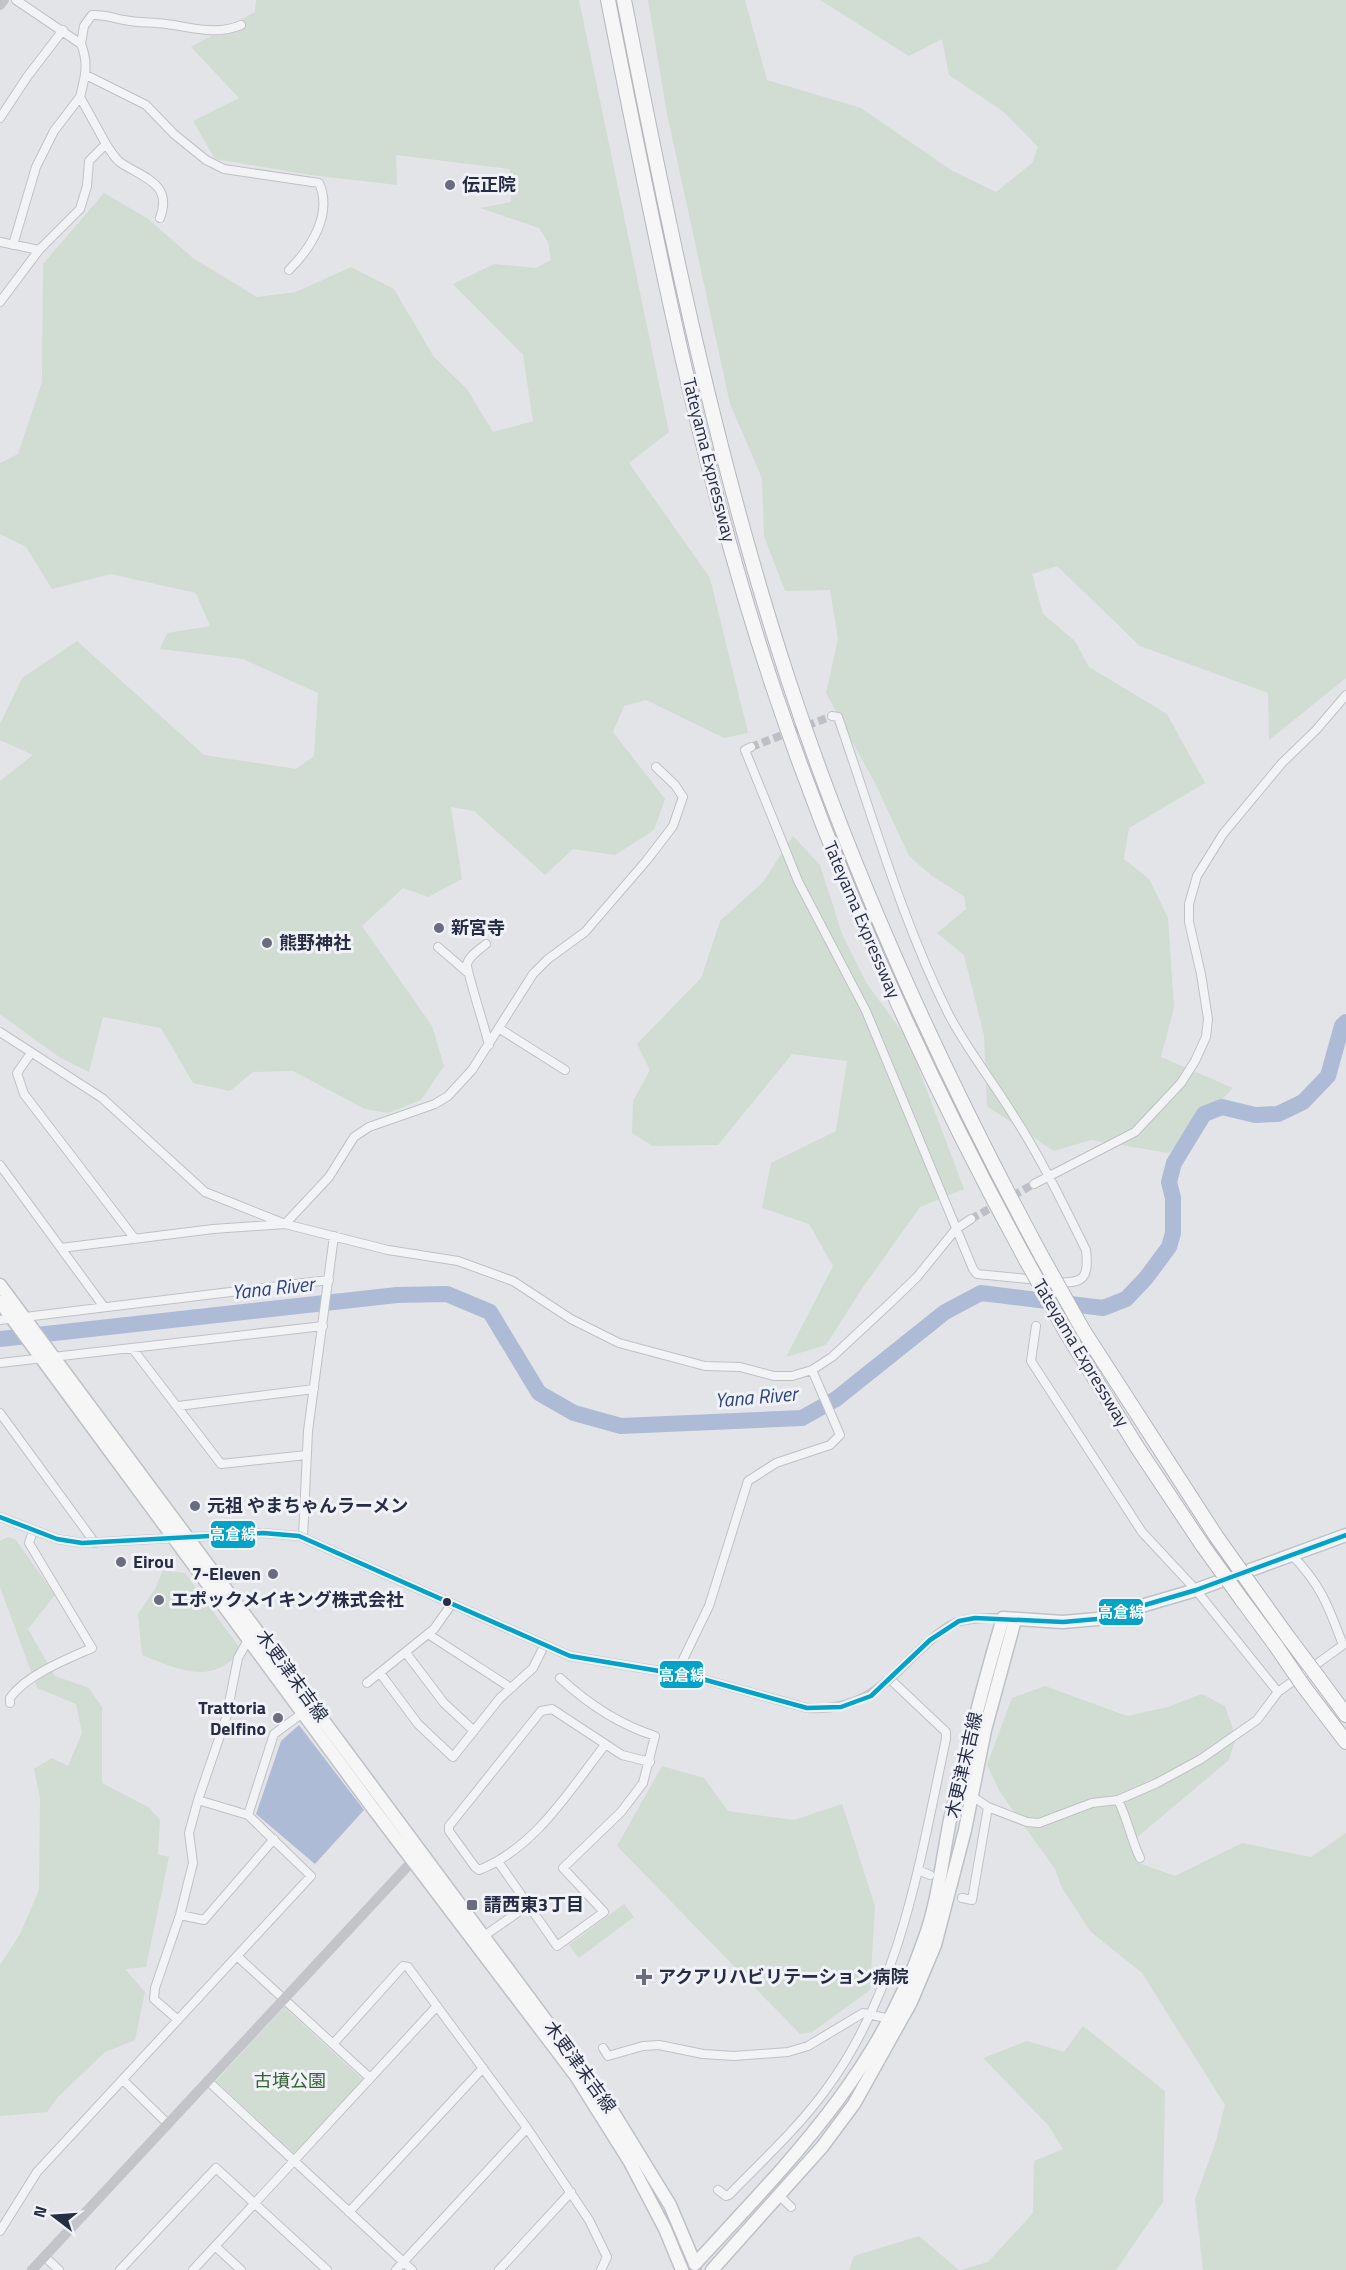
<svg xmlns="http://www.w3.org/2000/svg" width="1346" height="2270" font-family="'Titillium Web','Noto Sans JP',sans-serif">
	<rect width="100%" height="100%" fill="#e3e4e8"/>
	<path fill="#d1dcd2" d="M256,0H579L669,432L629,463L710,578L748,733L724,738L646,700L624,706L613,732L665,799L654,830L615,855L573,849L545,875L474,811L451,807L462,879L428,897L403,888L362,926L432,1026L444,1066L421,1100L388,1113L365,1109L293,1071L253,1072L230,1091L193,1083L161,1028L103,1017L89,1072L59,1057L0,1014V781L33,755L0,740V724L22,678L77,641L204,755L296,769L314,756L318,693L243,659L160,649L167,633L210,626L196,593L111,574L52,589L26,547L0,534V463L18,454L42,382L43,264L104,193L147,218L193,258L257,297L296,292L351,267L394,289L434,357L467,389L493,432L533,421L523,355L453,284L494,264L536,268L551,260L548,242L539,228L480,208L511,202L510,169L396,155L397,185L311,175L215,159L193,121L239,98L191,47L255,12Z
		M648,0H745L767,80L861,108L951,170L996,192L1032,163L1038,147L1004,112L949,75L942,39L909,56L820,0H1346V678L1269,740L1268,693L1140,646L1057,566L1032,574L1043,614L1075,641L1089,667L1167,714L1205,783L1129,828L1124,859L1149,879L1168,918L1174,1008L1161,1057L1233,1088L1169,1153L1091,1140L1054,1151L987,1106L984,1035L964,955L937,933L966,909L964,896L932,876L909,856L876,785L826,693L838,639L830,590L785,591L764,536L762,478L730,404L666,109Z
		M793,836L820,865L842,934L867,984L907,1038L964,1189L920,1207L861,1290L826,1345L786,1357L833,1266L809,1224L762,1208L771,1163L836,1131L847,1061L792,1054L718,1145L653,1146L632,1133L633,1101L650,1070L637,1044L701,978L720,921L763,882Z
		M8,1537L16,1540L55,1595L28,1629L55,1676L89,1688L102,1707V1783L148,1807L160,1820L158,1854L169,1857L146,1967L125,1969L145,1992L135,2040L105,2052L58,2097L47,2112L0,2116V1965L20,1934L39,1890L40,1798L34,1769L52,1758L68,1766L82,1733L76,1704L37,1688L0,1587V1541Z
		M163,1570L185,1573L242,1651C209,1686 181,1670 142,1655L138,1614L155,1589Z
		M1045,1686L1127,1716L1168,1707L1202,1694L1225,1706L1236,1738L1229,1760L1135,1839L1136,1862L1175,1876L1242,1843L1311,1857L1346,1833V2270H1203L1195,2199L1216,2141L1225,2105L1142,1973L1091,1932L1062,1888L1055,1869L1000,1792L987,1765L1012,1698Z
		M662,1766L704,1778L728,1811L794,1820L842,1804L875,1906L870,1990L812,2032L800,2034L617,1846Z
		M624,1904L634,1917L579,1958L569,1945Z
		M284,2007L363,2080L295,2154L216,2081Z
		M1083,2026L1165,2091L1163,2202L1116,2270H961L988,2262L1033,2213L1034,2161L1063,2149L1048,2125L983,2058L1027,2041L1064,2052Z
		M919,2236L959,2270H849L854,2256Z"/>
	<path fill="#aebbd6" d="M299,1725L364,1810L315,1864L256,1814L281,1741Z"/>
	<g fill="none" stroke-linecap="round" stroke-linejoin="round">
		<path stroke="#aebbd6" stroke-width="16" d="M0,1339L397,1295L447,1294L490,1312L539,1393L574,1413L621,1426L802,1418L836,1399L945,1312L981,1293L1103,1308L1126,1299L1146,1278L1169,1247L1173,1233V1198L1169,1182L1174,1163L1204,1114L1222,1107L1255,1115L1278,1114L1303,1102L1328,1076L1342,1026L1346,1022"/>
		<path stroke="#bdbfc7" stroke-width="8" stroke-dasharray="8 4" stroke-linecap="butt" d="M751,747L832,716
			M971,1219L1034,1184"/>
		<defs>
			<path id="street" d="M81,44L84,26L92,15C105,14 112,18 124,20C138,23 152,22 166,24C192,27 215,36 241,25
				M86,75L146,105L174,134L206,160L224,169L319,183C333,214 311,248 289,270
				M0,118L27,77L63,30
				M106,144C110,150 115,159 121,163C144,178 173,184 160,218
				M0,242L39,250
				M13,245L36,167L54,131L80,97
				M0,302L39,250L80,209L87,186L89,161L106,144L80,97C85,78 89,63 81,44L16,0
				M832,716L838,717C873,817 901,919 949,1015C968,1051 994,1083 1015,1118C1042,1160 1064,1206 1086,1250C1089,1278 1084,1284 1056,1282
				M751,747L745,750L798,881L866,1011L973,1269L977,1274L1038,1280
				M486,944C480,949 469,956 467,964C466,970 486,1031 489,1045
				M438,947L467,972
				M500,1029L565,1070
				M0,1032L102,1098L205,1192L285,1224L388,1250L458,1261L513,1281L571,1319L619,1343L705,1366L740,1367L774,1376H792L812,1370L832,1357L888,1305L917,1277L956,1229L971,1219
				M31,1053L17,1073L24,1094L135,1239
				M0,1165L104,1307
				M1034,1184L1135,1132L1181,1083L1195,1061L1206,1037L1208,1019L1201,974L1189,922V904L1197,876L1223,834L1282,763L1316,730L1346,695
				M61,1248L213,1229L285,1224L329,1177L354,1137L369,1127L435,1104L448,1096L472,1070L533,974L548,959L585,932L647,860L673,826L683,797L675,785L656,767
				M0,1320L329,1280
				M1036,1326L1031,1361L1142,1532L1196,1590L1278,1692
				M132,1348L221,1464L307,1455
				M0,1363L323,1326
				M178,1406L314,1389
				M0,1413L95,1543
				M303,1537L308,1431L334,1236
				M428,1634L511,1688
				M406,1653L444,1703L474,1731
				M380,1673L418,1724L453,1757L500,1698L533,1668L544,1646
				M676,1674L709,1606L748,1481L776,1463L830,1445L840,1435L812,1370
				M367,1683L434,1629L451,1605
				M10,1703V1698C26,1675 67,1659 92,1648L29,1543L33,1531
				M605,1745C569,1791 535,1848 479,1870L475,1867L449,1831V1826L541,1711L552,1709L622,1755L650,1762
				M972,1796L988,1807
				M198,1800L248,1815
				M1118,1800C1128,1820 1131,1839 1140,1858
				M499,1863L557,1946L604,1912L563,1868L621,1812L643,1783L655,1736C618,1724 589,1705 560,1678
				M918,1870L930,1875
				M962,1898L972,1900L988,1807L1027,1822L1039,1823L1092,1803L1118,1800L1157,1783L1201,1759L1257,1720L1278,1692L1343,1645C1328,1605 1321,1585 1291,1554
				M180,1915L204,1920L274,1839
				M484,1936L527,1906
				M237,1956L370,2078
				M178,2020L154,1999L155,1988L180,1915L193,1863L189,1833L198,1800L226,1718L238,1658L249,1638
				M333,2044L403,1966L408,1967L527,2128L589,2220L607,2257L601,2270
				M603,2048L608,2056L643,2046L659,2045L703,2054L734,2056L788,2052L808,2046L863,2013L890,2019
				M123,2080L168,2124
				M208,2081L412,2270
				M718,2190L726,2196L729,2195C762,2161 797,2129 825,2091C901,1989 920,1860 946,1739V1732L891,1680
				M780,2196L791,2207
				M349,2212L483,2068
				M0,2231L37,2172L311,1876L248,1815L274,1734L304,1712
				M215,2246L241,2270
				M45,2257L59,2270
				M120,2270L216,2168L327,2270
				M193,2270L437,2006
				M396,2270L527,2128
				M499,2270L571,2192"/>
			<path id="primary" d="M0,1285L608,2104L670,2205L695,2264C788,2163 878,2074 924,1940C938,1902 942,1860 950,1820C966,1752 983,1685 1003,1618L1063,1622L1097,1619L1196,1590L1346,1535
				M0,1302L372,1807L576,2076L630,2162L665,2229L682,2270
				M712,2270L822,2147L854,2104L911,2002L935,1945L965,1830L985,1730L1015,1620"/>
			<path id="highway" d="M608,0C654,232 699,466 774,690C841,888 926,1077 1026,1260
				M624,0C669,230 716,459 789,682C855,882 942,1072 1042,1257
				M1083,1330L1216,1536
				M1066,1332L1137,1447L1203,1546
				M1255,1591L1288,1637
				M1242,1600L1276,1646
				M1318,1677L1346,1715
				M1304,1687L1346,1742"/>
		</defs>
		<use href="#street" stroke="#c0c1c6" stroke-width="10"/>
		<use href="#primary" stroke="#bec1c6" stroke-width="15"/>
		<use href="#highway" stroke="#b5b7bd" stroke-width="16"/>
		<use href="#street" stroke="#f2f3f5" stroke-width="8"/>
		<path stroke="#c3c4ca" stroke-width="10" d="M0,5L4,0
			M0,1517L57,1539L82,1543L263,1533L299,1536L570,1656L695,1677L807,1708C867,1711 884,1683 924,1646C934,1637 944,1628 957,1622C972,1617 988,1618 1003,1618
			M32,2270L418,1855
			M690,2270L695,2264L697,2270"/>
		<use href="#primary" stroke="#f6f6f7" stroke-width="12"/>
		<use href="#highway" stroke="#f6f6f7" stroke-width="14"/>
		<defs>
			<path id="highway-bridge" d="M1042,1257L1083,1330
				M1026,1260L1066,1332
				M1216,1536L1255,1591
				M1203,1546L1242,1600
				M1288,1637L1318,1677
				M1276,1646L1304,1687"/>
		</defs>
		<use href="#highway-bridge" stroke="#b5b7bd" stroke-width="16" stroke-linecap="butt"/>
		<use href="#highway-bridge" stroke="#f6f6f7" stroke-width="14"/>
		<defs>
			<path id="bus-1" d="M0,1517L57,1539L82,1543L263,1533L299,1536L570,1656L695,1677L807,1708L841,1707L871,1696L930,1640L959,1621L975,1618L1063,1622L1097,1619L1196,1590L1346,1535"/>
		</defs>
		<use href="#bus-1" stroke="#f0f2f8" stroke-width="9"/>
		<use href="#bus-1" stroke="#02a3c7" stroke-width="4.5"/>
	</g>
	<g fill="#696d7d" stroke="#f0f2f8" stroke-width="2">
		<circle cx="450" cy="185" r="6"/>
		<circle cx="439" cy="928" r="6"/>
		<circle cx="267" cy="943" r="6"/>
		<circle cx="195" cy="1506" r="6"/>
		<circle cx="121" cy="1562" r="6"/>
		<circle cx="273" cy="1574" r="6"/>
		<circle cx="159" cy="1600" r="6"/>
		<circle cx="278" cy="1718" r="6"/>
		<rect x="466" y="1899" width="12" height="12" rx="3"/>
		<path d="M641 1968h6v6h6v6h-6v6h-6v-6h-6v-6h6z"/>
	</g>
	<circle fill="#272d44" stroke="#f0f2f8" stroke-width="2" cx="447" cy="1602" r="5"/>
	<g text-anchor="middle" stroke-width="6" stroke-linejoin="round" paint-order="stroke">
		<g font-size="18" font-weight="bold" fill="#272d44" stroke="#f0f2f8" text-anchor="start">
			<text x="462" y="191">伝正院</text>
			<text x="451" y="934">新宮寺</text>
			<text x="279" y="949">熊野神社</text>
			<text x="207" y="1512">元祖 やまちゃんラーメン</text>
			<text x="133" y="1568">Eirou</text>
			<text x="261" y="1580" text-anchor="end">7-Eleven</text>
			<text x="171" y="1606">エポックメイキング株式会社</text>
			<text x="266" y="1714" text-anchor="end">Trattoria<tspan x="266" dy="21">Delfino</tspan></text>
			<text x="484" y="1911">請西東3丁目</text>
			<text x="658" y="1983">アクアリハビリテーション病院</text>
		</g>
		<g font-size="18" fill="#272d44" stroke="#f0f2f8">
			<text transform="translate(709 460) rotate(76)" y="6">Tateyama Expressway</text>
			<text transform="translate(862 920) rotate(67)" y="6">Tateyama Expressway</text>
			<text transform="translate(1081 1353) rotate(59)" y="6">Tateyama Expressway</text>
			<text transform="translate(292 1676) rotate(54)" y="6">木更津末吉線</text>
			<text transform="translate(964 1765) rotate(-77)" y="6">木更津末吉線</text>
			<text transform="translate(580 2067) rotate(54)" y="6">木更津末吉線</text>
		</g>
		<g font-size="18" fill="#346232" stroke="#f0f2f8">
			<text x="290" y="2087">古墳公園</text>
		</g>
		<g font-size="20" font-style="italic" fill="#2c447d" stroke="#f0f2f8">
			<text transform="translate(273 1288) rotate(-6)" y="7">Yana River</text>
			<text transform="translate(756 1397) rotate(-5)" y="7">Yana River</text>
		</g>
	</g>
	<g stroke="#f0f2f8" stroke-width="2">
		<rect x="210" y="1520" width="46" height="29" rx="6" fill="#02a3c7"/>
		<rect x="1098" y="1598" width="46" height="28" rx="6" fill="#02a3c7"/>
		<rect x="659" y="1660" width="45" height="29" rx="6" fill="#02a3c7"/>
	</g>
	<g font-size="16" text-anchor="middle" font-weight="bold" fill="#fff">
		<text x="233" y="1540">高倉線</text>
		<text x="1121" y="1618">高倉線</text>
		<text x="682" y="1681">高倉線</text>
	</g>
	<g transform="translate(54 2216) rotate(287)" stroke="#f0f2f8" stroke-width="4.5" paint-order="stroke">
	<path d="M0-4.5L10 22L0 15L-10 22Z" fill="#272d44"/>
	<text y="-9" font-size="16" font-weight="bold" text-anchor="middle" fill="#272d44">N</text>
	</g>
</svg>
